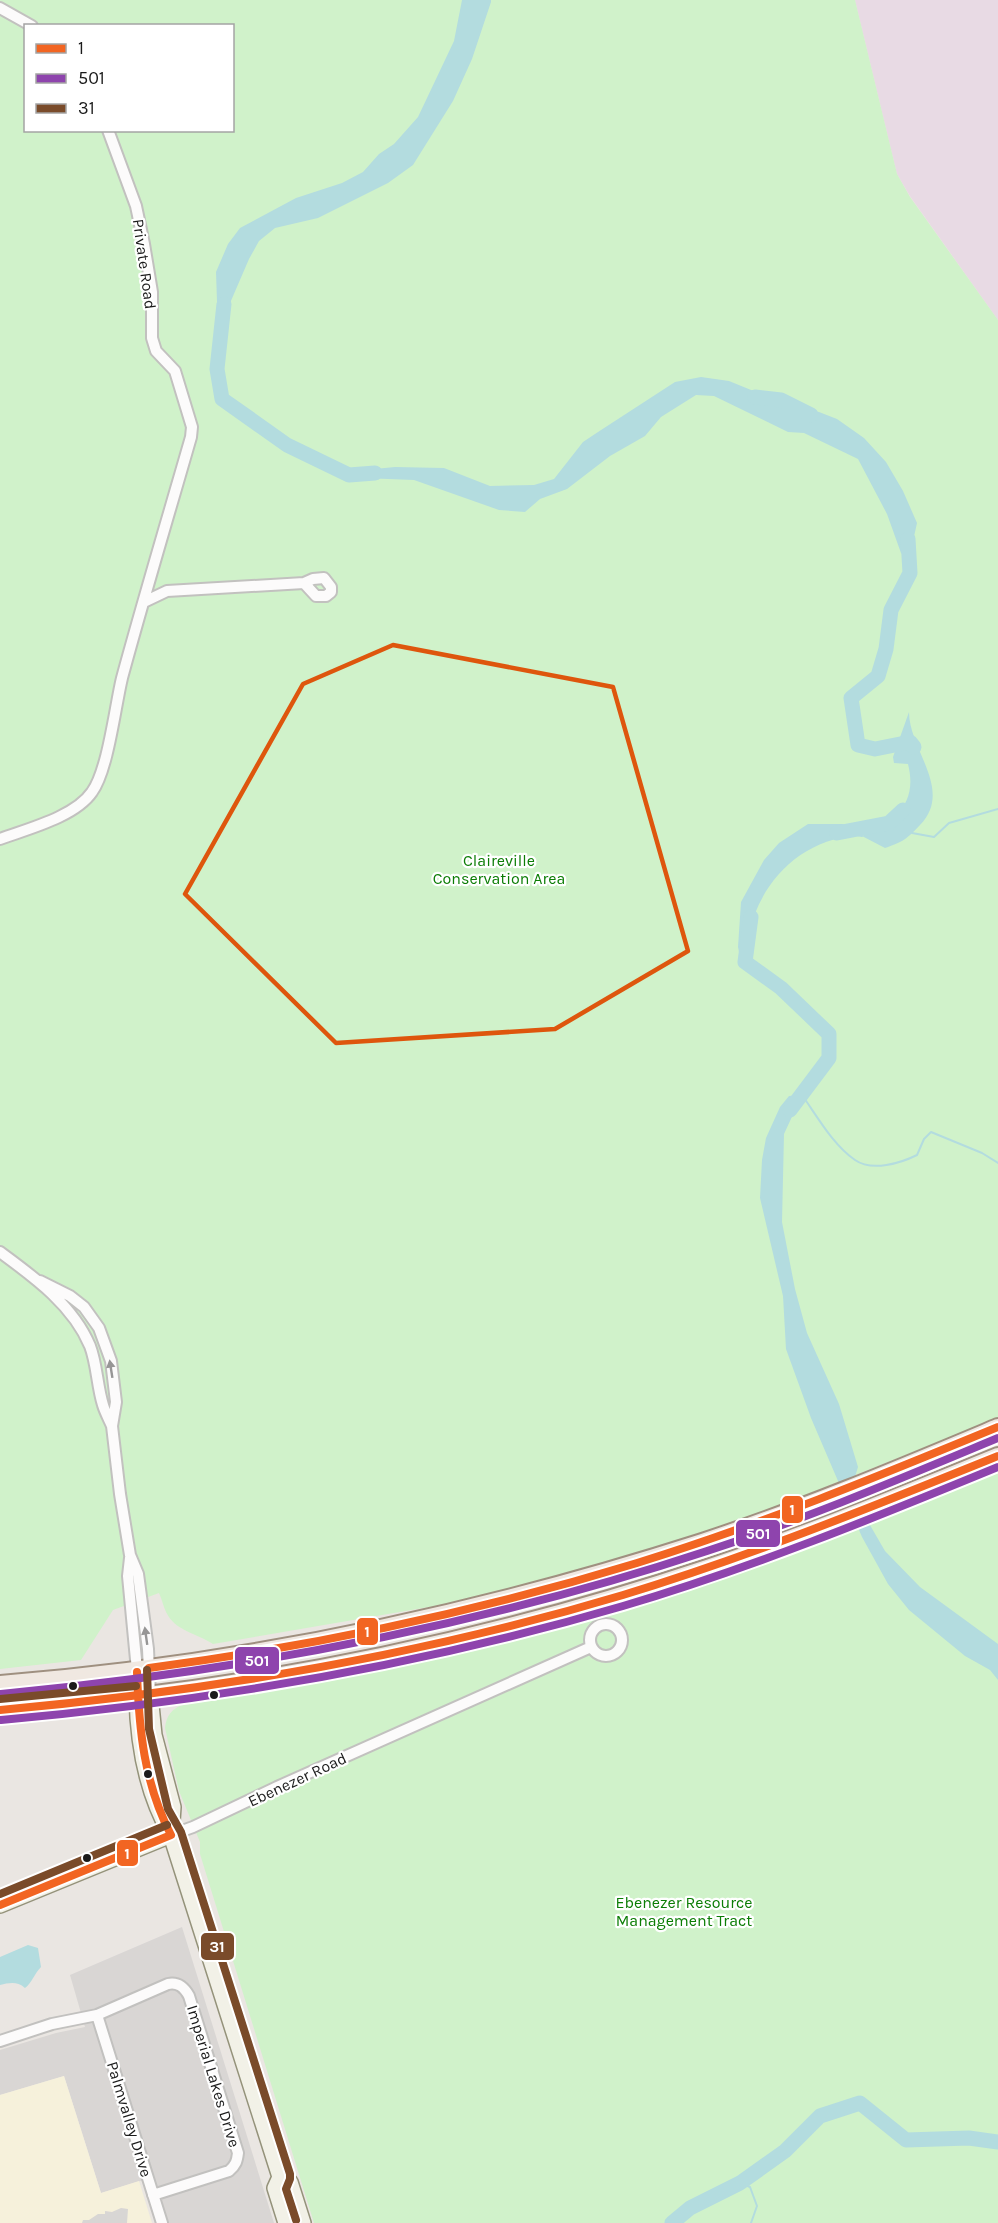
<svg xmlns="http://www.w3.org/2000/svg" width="998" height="2223" font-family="Karla,sans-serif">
	<rect width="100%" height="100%" fill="#eae6e2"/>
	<path fill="#d9d6d4" d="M182,1927L274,2223H167L153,2177L101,2193L64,2076L0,2095V2050L56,2033L85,2027L70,1975Z"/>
	<path fill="#e8dae4" d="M855,0H998V320L910,196L897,174Z"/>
	<path fill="#f6f1db" d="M64,2076L101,2193L139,2181L152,2223H0V2095Z"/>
	<path fill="#d8d6d4" d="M121,2208L128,2209L127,2223H82L83,2220H89L98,2214H105V2211L112,2212Z"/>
	<path fill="#d0f2ca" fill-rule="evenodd" d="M0,0H855L897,174L910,197L998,320V1418L768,1510L709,1530L567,1574L430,1609L429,1607L213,1644C196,1633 175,1631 166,1612C163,1606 162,1599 159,1593L113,1610L81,1660L0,1669ZM26,26H232V130H26Z
		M998,1466V2223H314L200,1854V1842L179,1791L165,1728C166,1716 172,1708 183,1705L266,1691L492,1640L596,1612L720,1573L824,1537Z"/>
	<path fill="#b3dcdf" d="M462,0H491V2L472,59L453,101L413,165L388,183L318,218L275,228L259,241L249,259L218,331L216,272L228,244L240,228L296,198L342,183L363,172L379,154L394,144L418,117L454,41Z
		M701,377L729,381L788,405L819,412L837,419L864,438L886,462L903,491L917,523L909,559L901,553L887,514L858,459L804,433L788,432L714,396L696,395L661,417L645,436L610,456L567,489L540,499L525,512L499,510L414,480L362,478L356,474L364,470L395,467L444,468L490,486L534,485L554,479L583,442L598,432L675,382Z
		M909,712C909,750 954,790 920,825C907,839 903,842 885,848L862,836C895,821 918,804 908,764L894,763L893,757Z
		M808,824H843L856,829L857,835C800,841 761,880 748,936C746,946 748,958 748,969L742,966L738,947L741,902L764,860L779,843Z
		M802,1095L784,1134L782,1222L795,1289L807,1333L839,1404L858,1467L854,1480L863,1513L885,1551L920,1587L998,1644V1680L990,1670L965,1656L909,1610L888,1584L862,1537L811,1418L786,1349L783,1296L760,1198L762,1160L766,1138L780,1107L789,1096Z
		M28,1945L38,1948L41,1967C34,1974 32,1983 25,1988C17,1981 9,1983 0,1985V1957Z"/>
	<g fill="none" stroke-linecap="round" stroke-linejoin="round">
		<path stroke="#b3dcdf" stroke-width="2" d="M912,833L934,837L949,823L998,809
			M857,835L862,836
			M802,1095C817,1116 833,1145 855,1160C872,1172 901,1163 917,1155L924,1139L931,1132L982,1153L998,1163
			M740,2183L750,2187L757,2206L751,2223"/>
		<path stroke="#b3dcdf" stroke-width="15" d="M224,304L217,369L222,399L287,445L349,475L375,473
			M755,397L781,400L811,415
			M908,539L910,573L891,610L886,649L878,676L851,698L858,745L875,749L910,742L914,747
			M837,833L889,823L903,810
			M751,917L745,962L781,988L829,1034V1058L790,1110
			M672,2223L690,2208L740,2183L785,2151L820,2116L860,2103L906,2140L969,2138L998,2142"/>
		<defs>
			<path id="minor" d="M0,8L32,26
				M144,602L167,591L304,583L316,596H326L331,592V587L324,578L313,579L304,583
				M0,839C27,829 75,817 92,792C108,770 115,707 122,678C144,597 168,517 191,437L192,427L175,371L156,351L152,338V292L144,244L136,206L108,130
				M0,1252C34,1277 73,1305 90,1346C97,1364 97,1386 103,1405C105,1412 109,1419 112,1426
				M40,1281L70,1296L84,1307L99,1328L111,1361L116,1402L112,1426L120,1494L130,1555L138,1574L148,1649L150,1695
				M130,1558L128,1576L137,1670
				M590 1640a16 16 0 1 1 32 0a16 16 0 1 1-32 0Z
				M171,1835L193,1827L277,1787L591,1647
				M97,2015L162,2223
				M0,2041L52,2024L97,2015L168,1984C178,1982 184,1987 189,1996L238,2153C237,2161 236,2165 229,2171L153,2195"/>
			<path id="tertiary" d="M137,1670V1696"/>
			<path id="secondary" d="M150,1695L154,1735L173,1807L171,1835
				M137,1696C138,1743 147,1794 171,1835L280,2177L275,2188L286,2223
				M0,1905L171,1835
				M280,2177L290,2182L303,2223"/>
			<path id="primary" d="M0,1684C239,1665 474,1615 702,1542C803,1509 900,1468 998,1427
				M0,1710C239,1692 479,1644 707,1568C806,1535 902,1495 998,1456"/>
		</defs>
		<use href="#minor" stroke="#c2c1bf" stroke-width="14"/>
		<use href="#tertiary" stroke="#c2c1bf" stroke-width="16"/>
		<use href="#secondary" stroke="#94927a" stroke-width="18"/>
		<use href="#primary" stroke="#9f9080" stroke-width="20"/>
		<use href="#minor" stroke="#fcfbfb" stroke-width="10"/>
		<use href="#tertiary" stroke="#fcfbfb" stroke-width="14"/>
		<use href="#secondary" stroke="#f2f1e7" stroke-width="15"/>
		<use href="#primary" stroke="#f0e8e1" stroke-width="16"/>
		<defs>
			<path id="bus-1" d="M149,1668C315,1646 477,1612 637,1563C760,1525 879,1476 998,1427
				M137,1672C139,1730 144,1783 171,1835
				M0,1710C211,1691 420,1656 623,1595C751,1556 874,1506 998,1456
				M0,1905L171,1835"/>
			<path id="bus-2" d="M1,1694C241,1671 478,1627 707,1551C806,1519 902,1478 998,1438
				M1,1720C212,1701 419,1666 623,1606C751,1568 874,1518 998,1467"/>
			<path id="bus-3" d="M147,1670L149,1729L168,1809L181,1832L290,2174V2179L286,2189L296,2220
				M0,1699L136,1686
				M0,1894L167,1825"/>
		</defs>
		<use href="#bus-1" stroke="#fff" stroke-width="12"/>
		<use href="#bus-2" stroke="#fff" stroke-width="12"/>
		<use href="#bus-3" stroke="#fff" stroke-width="12"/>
		<use href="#bus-1" stroke="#f26522" stroke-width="8"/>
		<use href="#bus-2" stroke="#8e44ad" stroke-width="8"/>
		<use href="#bus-3" stroke="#7a4b2a" stroke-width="8"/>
	</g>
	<defs><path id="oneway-solid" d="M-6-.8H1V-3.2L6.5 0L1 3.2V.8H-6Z" transform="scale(1.5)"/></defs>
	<g fill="#979696">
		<use href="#oneway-solid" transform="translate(111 1369) rotate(-99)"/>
		<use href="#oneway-solid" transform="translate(146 1636) rotate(-98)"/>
	</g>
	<path fill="none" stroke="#de560d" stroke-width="4.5" stroke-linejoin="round" d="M393,645L613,687L688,951L555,1029L336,1043L185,894L303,684Z"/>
	<g fill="#1b1b1b" stroke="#fff" stroke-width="2">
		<circle cx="73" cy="1686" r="5"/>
		<circle cx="214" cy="1695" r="5"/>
		<circle cx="148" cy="1774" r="5"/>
		<circle cx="87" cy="1858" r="5"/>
	</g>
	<g text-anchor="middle" stroke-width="4.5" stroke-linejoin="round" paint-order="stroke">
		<g font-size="16" fill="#1b1b1b" stroke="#fff">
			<text transform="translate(145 264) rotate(82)" y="6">Private Road</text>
			<text transform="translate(297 1779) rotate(-25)" y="6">Ebenezer Road</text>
			<text transform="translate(214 2076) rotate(73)" y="6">Imperial Lakes Drive</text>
			<text transform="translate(130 2119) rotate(73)" y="6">Palmvalley Drive</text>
		</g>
		<g font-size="16" fill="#0b7d05" stroke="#fff">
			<text x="499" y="866">Claireville<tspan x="499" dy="18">Conservation Area</tspan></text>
			<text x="684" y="1908">Ebenezer Resource<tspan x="684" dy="18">Management Tract</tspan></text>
		</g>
	</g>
	<g stroke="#fff" stroke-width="2">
		<rect x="781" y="1495" width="23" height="29" rx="6" fill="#f26522"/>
		<rect x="735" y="1519" width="46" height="29" rx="6" fill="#8e44ad"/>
		<rect x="356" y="1617" width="23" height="29" rx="6" fill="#f26522"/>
		<rect x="234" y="1646" width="46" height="29" rx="6" fill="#8e44ad"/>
		<rect x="116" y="1839" width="23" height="28" rx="6" fill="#f26522"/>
		<rect x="200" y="1932" width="35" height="29" rx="6" fill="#7a4b2a"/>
	</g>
	<g font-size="16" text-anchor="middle" font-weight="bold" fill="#fff">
		<text x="792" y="1515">1</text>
		<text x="758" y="1539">501</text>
		<text x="367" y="1637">1</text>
		<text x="257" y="1666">501</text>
		<text x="127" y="1859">1</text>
		<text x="217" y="1952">31</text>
	</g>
	<rect x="24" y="24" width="210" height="108" fill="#ffffff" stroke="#a4a4a4" stroke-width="1.5"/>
	<rect x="36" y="44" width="30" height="9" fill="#f26522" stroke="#a4a4a4" stroke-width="1.5"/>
	<text x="78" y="54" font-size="18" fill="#1b1b1b">1</text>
	<rect x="36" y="74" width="30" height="9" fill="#8e44ad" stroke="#a4a4a4" stroke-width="1.5"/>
	<text x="78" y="84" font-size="18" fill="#1b1b1b">501</text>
	<rect x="36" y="104" width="30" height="9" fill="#7a4b2a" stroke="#a4a4a4" stroke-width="1.5"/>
	<text x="78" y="114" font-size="18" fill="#1b1b1b">31</text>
</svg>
